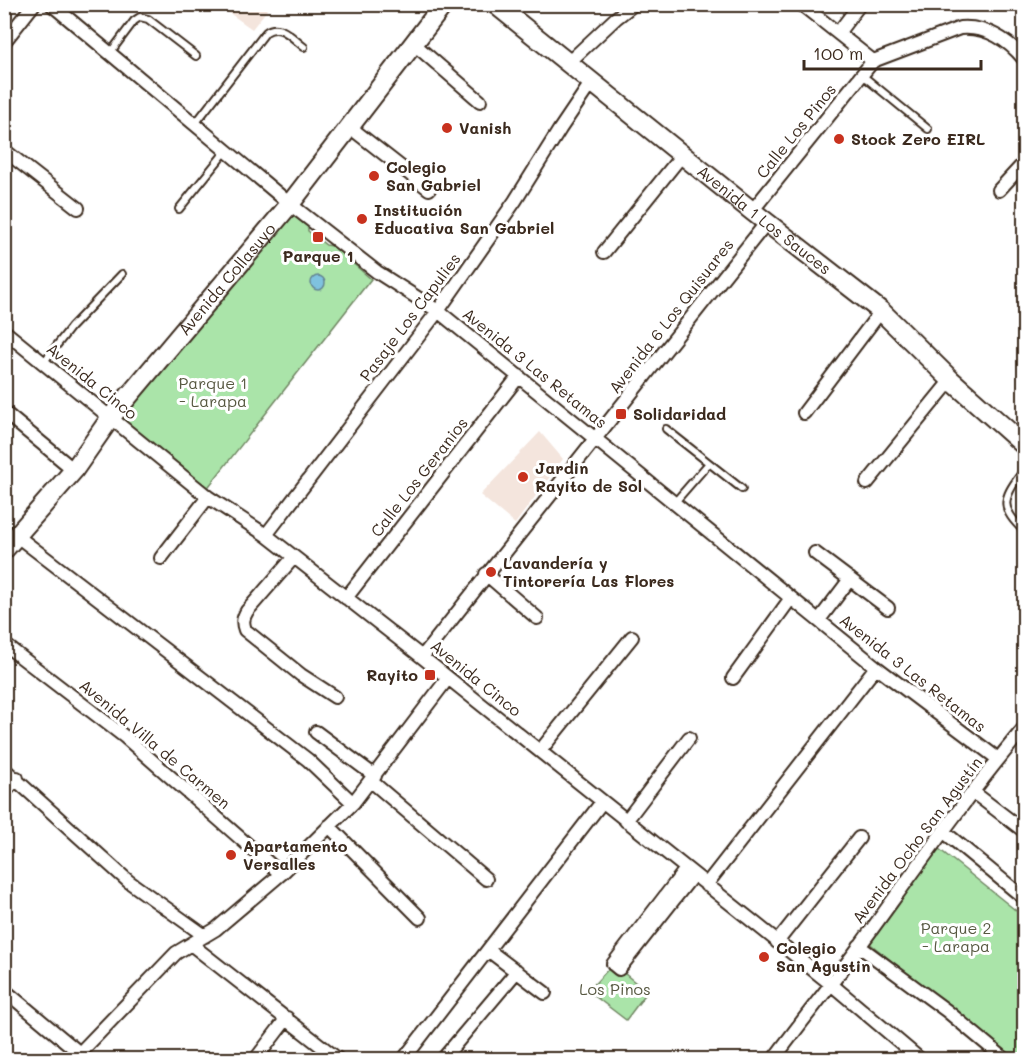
<svg xmlns="http://www.w3.org/2000/svg" width="1029" height="1064" font-family="Mali,sans-serif">
	<rect width="100%" height="100%" fill="#fff"/>
	<filter id="ink" filterUnits="userSpaceOnUse"><feTurbulence type="fractalNoise" baseFrequency=".0167" numOctaves="2"/><feDisplacementMap in="SourceGraphic" scale="12" xChannelSelector="R" yChannelSelector="G"/><feConvolveMatrix kernelMatrix="1 2 1 2 8 2 1 2 1" color-interpolation-filters="sRGB"/></filter>
	<g filter="url(#ink)">
		<path fill="#f4e5dd" d="M218,5H271L252,29Z
			M540,432L563,459L515,524L480,495Z"/>
		<path fill="#aae4a9" stroke="#728764" stroke-width="1.5" d="M291,214L308,227V231L326,245L333,246L371,279L206,490L121,419Z
			M939,849L1024,917V1055L1021,1059H1014L868,942Z
			M613,964L647,992L626,1020L588,991Z"/>
		<path fill="#7fc2df" stroke="#648592" stroke-width="1.5" d="M311 283a7 7 0 1 1 14 0a7 7 0 1 1-14 0Z"/>
		<g fill="none" stroke-linecap="round" stroke-linejoin="round">
			<defs>
				<path id="lane" d="M110,53L134,21L140,17L148,19L196,56
					M862,75L928,129
					M195,124L266,32C280,22 292,38 304,47
					M179,209L226,151
					M43,363L71,327L122,274
					M666,429L742,489
					M1024,475L1021,474C1001,500 1001,509 1024,531
					M675,502L709,463"/>
				<path id="street" d="M51,4L290,204L377,272L438,311L876,667L998,759
					M801,4L873,61
					M838,33L860,4
					M4,42L34,4
					M413,43L480,101
					M568,63L616,18L634,4
					M351,128L429,189
					M4,150L78,208
					M999,190L1024,163
					M752,211L873,61L960,28C986,26 1008,40 1024,59
					M604,252L682,155
					M4,331L208,497L266,535L422,657L831,984L921,1060
					M4,412L74,470
					M804,413L881,311
					M867,483L951,380
					M266,535L438,311L515,201L560,129L591,83
					M17,536L308,760L353,803
					M815,553L888,608
					M294,557L247,611C243,618 242,622 245,630L301,675L335,697
					M161,558L208,497
					M486,574L537,618
					M346,598L519,376
					M819,620L850,579
					M4,644L125,737L281,874
					M422,657L767,222
					M733,678L791,598
					M316,732L375,776
					M540,751L632,637
					M4,769L128,881L205,936
					M371,781L486,879
					M973,792L1024,831
					M4,793L17,778
					M626,821L689,738
					M329,826L420,918
					M943,831L1024,898
					M686,869L613,964L619,969L693,875
					M706,885L876,667
					M777,942L859,838
					M192,945L339,1060
					M859,946L947,1011L1006,1060
					M488,950L545,993
					M4,990L88,1060
					M73,1060L176,953L216,929L281,874L353,803L448,678
					M255,1060L287,1018
					M403,1060L602,802
					M442,1060L517,971
					M773,1060C801,1022 831,985 859,947C913,873 965,798 1024,728"/>
				<g id="secondary">
					<path id="s1" d="M495,4L752,211L881,311L951,380L1024,445"/>
					<path id="s2" d="M4,550L74,470L111,417L290,204L444,4"/>
				</g>
			</defs>
			<use href="#lane" stroke="#3b2a1e" stroke-width="10"/>
			<use href="#street" stroke="#3b2a1e" stroke-width="16"/>
			<use href="#secondary" stroke="#3b2a1e" stroke-width="22"/>
			<use href="#lane" stroke="#fff" stroke-width="6"/>
			<use href="#street" stroke="#fff" stroke-width="12"/>
			<use href="#secondary" stroke="#fff" stroke-width="18"/>
		</g>
	</g>
	<g fill="#c8321e" stroke="#fff" stroke-width="2">
		<circle cx="447" cy="128" r="6"/>
		<circle cx="839" cy="139" r="6"/>
		<circle cx="374" cy="176" r="6"/>
		<circle cx="362" cy="219" r="6"/>
		<rect x="312" y="231" width="12" height="12" rx="3"/>
		<rect x="615" y="408" width="12" height="12" rx="3"/>
		<circle cx="523" cy="477" r="6"/>
		<circle cx="491" cy="572" r="6"/>
		<rect x="424" y="669" width="12" height="12" rx="3"/>
		<circle cx="231" cy="855" r="6"/>
		<circle cx="764" cy="957" r="6"/>
	</g>
	<g text-anchor="middle" stroke-width="6" stroke-linejoin="round" paint-order="stroke">
		<g font-size="16" font-weight="bold" fill="#3b2a1e" stroke="#fff" text-anchor="start">
			<text x="459" y="134">Vanish</text>
			<text x="851" y="145">Stock Zero EIRL</text>
			<text x="386" y="173">Colegio<tspan x="386" dy="18">San Gabriel</tspan></text>
			<text x="374" y="216">Institución<tspan x="374" dy="18">Educativa San Gabriel</tspan></text>
			<text x="318" y="262" text-anchor="middle">Parque 1</text>
			<text x="633" y="420">Solidaridad</text>
			<text x="535" y="474">Jardin<tspan x="535" dy="18">Rayito de Sol</tspan></text>
			<text x="503" y="569">Lavandería y<tspan x="503" dy="18">Tintorería Las Flores</tspan></text>
			<text x="418" y="681" text-anchor="end">Rayito</text>
			<text x="243" y="852">Apartamento<tspan x="243" dy="18">Versalles</tspan></text>
			<text x="776" y="954">Colegio<tspan x="776" dy="18">San Agustin</tspan></text>
		</g>
		<g font-size="16" fill="#3b2a1e" stroke="#fff">
			<text transform="translate(796 131) rotate(-51)" y="6">Calle Los Pinos</text>
			<text dy="6" stroke="none"><textPath href="#s1" startOffset="345">Avenida 1 Los Sauces</textPath></text>
			<text dy="6" stroke="none"><textPath href="#s2" startOffset="351">Avenida Collasuyo</textPath></text>
			<text transform="translate(671 316) rotate(-52)" y="6">Avenida 6 Los Quisuares</text>
			<text transform="translate(410 317) rotate(-53)" y="6">Pasaje Los Capulies</text>
			<text transform="translate(535 368) rotate(39)" y="6">Avenida 3 Las Retamas</text>
			<text transform="translate(92 381) rotate(39)" y="6">Avenida Cinco</text>
			<text transform="translate(419 477) rotate(-52)" y="6">Calle Los Geranios</text>
			<text transform="translate(913 673) rotate(38)" y="6">Avenida 3 Las Retamas</text>
			<text transform="translate(476 678) rotate(39)" y="6">Avenida Cinco</text>
			<text transform="translate(155 744) rotate(40)" y="6">Avenida Villa de Carmen</text>
			<text transform="translate(917 840) rotate(-53)" y="6">Avenida Ocho San Agustín</text>
		</g>
		<g font-size="16" fill="#575841" stroke="#fff">
			<text x="213" y="389">Parque 1<tspan x="213" dy="18">- Larapa</tspan></text>
			<text x="956" y="934">Parque 2<tspan x="956" dy="18">- Larapa</tspan></text>
			<text x="615" y="995">Los Pinos</text>
		</g>
	</g>
	<rect width="1029" height="1064" fill="none" stroke="#fff" stroke-width="24"/>
	<rect x="12" y="12" width="1005" height="1040" fill="none" stroke="#3b2a1e" stroke-width="2" filter="url(#ink)"/>
	<path d="M804 60v9h177v-9" fill="none" stroke="#3b2a1e" stroke-width="3"/>
	<text x="813" y="60" font-size="18" fill="#3b2a1e" stroke="#ffffff" stroke-width="4.5" paint-order="stroke">100 m</text>
</svg>
